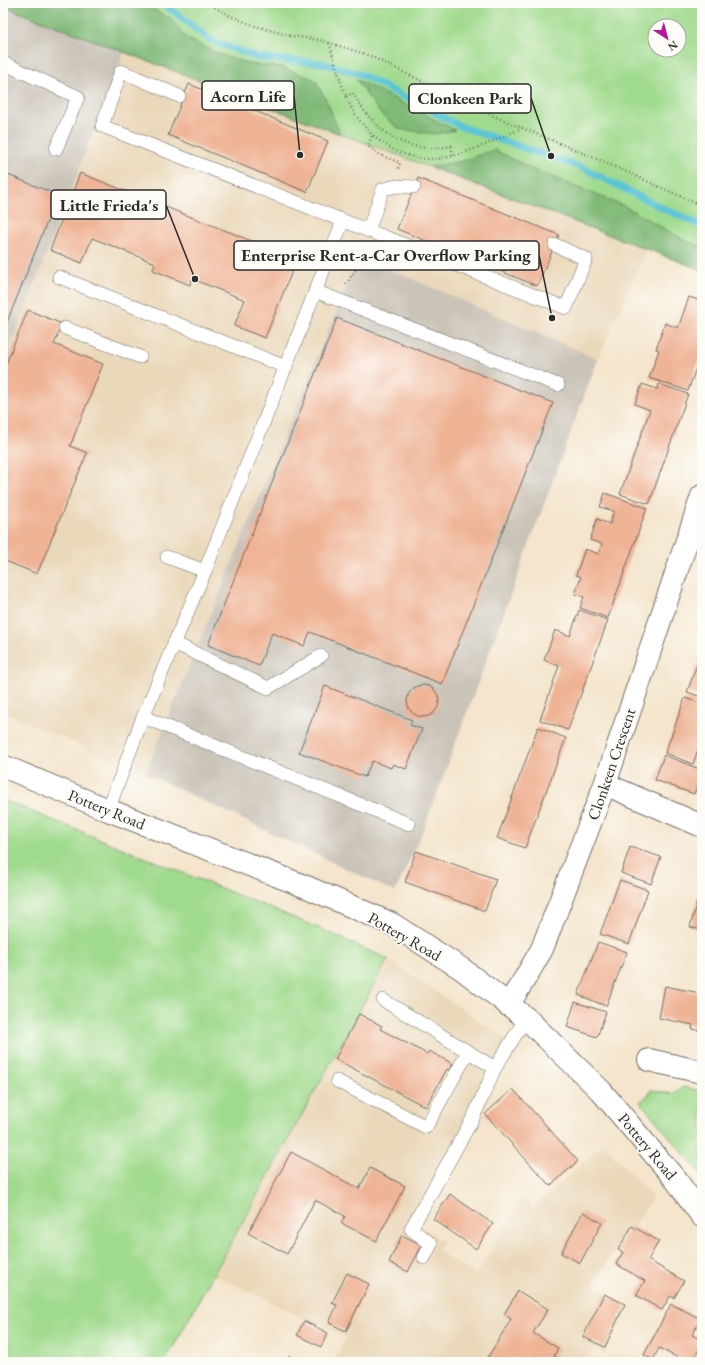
<svg xmlns="http://www.w3.org/2000/svg" width="705" height="1365" font-family="'EB Garamond',serif">
	<rect width="100%" height="100%" fill="#fdfcf7"/>
	<filter id="ink" filterUnits="userSpaceOnUse"><feTurbulence type="fractalNoise" baseFrequency=".025" numOctaves="2"/><feDisplacementMap in="SourceGraphic" scale="8" xChannelSelector="R" yChannelSelector="G"/><feConvolveMatrix kernelMatrix="1 2 1 2 8 2 1 2 1" color-interpolation-filters="sRGB"/></filter>
	<filter id="wash" filterUnits="userSpaceOnUse"><feTurbulence type="fractalNoise" baseFrequency=".012" numOctaves="4" result="noise"/><feDisplacementMap in="SourceGraphic" scale="16" xChannelSelector="R" yChannelSelector="G"/><feGaussianBlur stdDeviation="0.9" result="paint"/><feColorMatrix in="noise" values="0 0 0 0 0 0 0 0 0 0 0 0 0 0 0 0 0 1.4 0 .05"/><feComposite in="paint" operator="in"/></filter>
	<g filter="url(#wash)">
		<rect width="100%" height="100%" fill="#f4e5cc"/>
		<path fill="#ead8ba" d="M124,52L646,250L598,359L359,256L145,773L3,712V367Z
			M3,800L312,925L388,959L510,1042L411,1220L443,1241L437,1251L476,1275L523,1198L533,1208L603,1144L653,1198L592,1285L628,1307L605,1353L595,1348L587,1362H333L346,1338L214,1275L165,1362H3Z"/>
		<path fill="#cac3b8" d="M3,6L124,52L3,367Z
			M359,256L598,359L423,831L395,892L145,773Z"/>
		<path fill="#a0da8d" stroke="#66825c" fill-rule="evenodd" d="M3,3H702V270L3,6ZM655,26H679V50H655Z
			M3,800L312,925L388,959L165,1362H3Z
			M683,1087L702,1091V1175L640,1102L647,1096L651,1090L673,1094Z"/>
		<path fill="#80ba78" stroke="#567252" d="M3,3H141L170,18L186,38L221,55L249,64L282,67L315,80L328,104L340,134L3,6Z
			M356,79L455,130L434,134L399,129L379,112Z
			M494,150L534,170L624,206L686,241L702,247V270L430,167L462,161Z"/>
		<g fill="none" stroke-linecap="round" stroke-linejoin="round">
			<path stroke="#5bc5d7" stroke-width="7" d="M160,3L168,7L210,40L258,58L322,63L360,74L462,127L583,168L656,205L702,226"/>
		</g>
		<g id="blocks">
			<path fill="#efb395" d="M189,84L328,141L307,192L168,135Z
				M3,173L58,195L3,332Z
				M80,173L297,259L265,338L234,326L245,300L192,279L190,285L153,270L155,263L92,238L82,263L50,250Z
				M418,178L559,235L537,286L397,229Z
				M689,297L702,301V351L688,391L649,378L659,350L656,349L665,323L678,328Z
				M28,310L62,324L54,344L103,364L70,446L87,453L37,574L3,560V371Z
				M337,318L553,403L442,684L310,632L304,646L272,633L259,666L208,645Z
				M642,384L657,389L659,384L688,394L649,504L620,494L650,410L635,404Z
				M605,493L647,508L608,618L580,608L584,597L575,594L581,577L576,575L585,549L599,554L602,544L590,540L597,519L610,524L614,511L600,507Z
				M579,610L608,620L568,730L540,720L559,666L544,660L555,630L570,636Z
				M702,651V697L687,692Z
				M407 701a16 16 0 1 1 32 0a16 16 0 1 1-32 0Z
				M325,686L412,720L410,725L422,729L406,769L393,764L391,768L372,761L365,777L299,752Z
				M685,698L702,704V739L693,764L665,753Z
				M538,727L566,738L525,848L497,838Z
				M664,755L702,770V773L694,794L655,780Z
				M630,847L661,857L651,884L621,873Z
				M416,851L496,879L485,911L405,882Z
				M620,880L648,890L629,944L600,934Z
				M702,883V930L690,927Z
				M598,942L627,952L606,1006L578,995Z
				M665,986L700,993L699,996L702,997V1031L692,1029L693,1025L659,1018Z
				M575,1002L606,1012L597,1037L567,1027Z
				M359,1014L382,1026L380,1029L427,1054L429,1051L453,1064L450,1070L447,1069L426,1107L335,1059Z
				M513,1089L578,1161L550,1186L485,1114Z
				M291,1152L359,1189L370,1168L405,1186L376,1241L341,1223L345,1216L315,1200L287,1254L248,1233Z
				M450,1194L493,1224L476,1249L433,1219Z
				M583,1212L602,1223L580,1263L561,1253Z
				M632,1226L659,1241L648,1260L684,1281L674,1298L670,1296L662,1310L636,1295L645,1281L616,1264L623,1252L618,1250Z
				M402,1235L422,1245L408,1272L389,1262Z
				M347,1273L369,1284L346,1331L329,1323L337,1305L332,1303Z
				M518,1291L548,1309L533,1333L558,1348L554,1356L564,1362H485L511,1319L504,1314Z
				M604,1294L625,1304L605,1347L583,1337Z
				M671,1304L701,1319L692,1335L702,1340V1344L692,1362H686L659,1348L653,1360L644,1355Z
				M304,1321L328,1333L321,1347L297,1335Z
				M289,1356L301,1362H286Z"/>
		</g>
	</g>
	<g filter="url(#ink)">
		<use href="#blocks" fill-opacity="0" stroke="#716c63" stroke-width="1"/>
		<g fill="none" stroke-linecap="round" stroke-linejoin="round">
			<defs>
				<path id="lane" d="M3,63L78,97L56,149
					M179,96L121,71L102,126L566,308L586,259L555,245
					M368,231L383,189L397,186L414,187
					M59,277L286,367
					M315,291L558,385
					M65,328L140,357
					M167,557L205,571
					M174,643L268,688L321,656
					M143,717L409,824
					M108,810L143,717L205,571L343,221
					M383,1000L495,1068L526,1018
					M337,1081L426,1127L468,1052
					M424,1258L431,1244L411,1229L473,1118L495,1068"/>
				<path id="street" d="M605,784L702,826
					M508,1005L524,980L542,949L605,784L702,496
					M649,1060L702,1072"/>
				<path id="secondary" d="M3,766L108,810L309,888L392,924L462,969L526,1018L601,1091L676,1180L702,1216"/>
			</defs>
			<use href="#lane" stroke="#716c63" stroke-width="14"/>
			<use href="#street" stroke="#716c63" stroke-width="24"/>
			<use href="#secondary" stroke="#716c63" stroke-width="24"/>
			<path stroke="#716c63" stroke-width="2.5" stroke-dasharray="1 3" stroke-linecap="butt" d="M208,3L228,15L255,26L291,36L320,40L368,55L491,115L602,161L702,206
				M329,43C335,62 340,82 348,101C365,138 405,167 448,157C474,151 498,139 522,128
				M346,96L353,93C375,132 405,155 451,146L453,155
				M372,136L368,146L380,155L400,163L398,169
				M346,284L369,250
				M3,665L9,650"/>
			<use href="#lane" stroke="#fff" stroke-width="13"/>
			<use href="#street" stroke="#fff" stroke-width="22"/>
			<use href="#secondary" stroke="#fff" stroke-width="22"/>
		</g>
	</g>
	<g text-anchor="middle" stroke-width="4" stroke-linejoin="round" paint-order="stroke">
		<g font-size="16" fill="#2b2b2b" stroke="#fdfcf7">
			<text transform="translate(611 764) rotate(-71)" y="6">Clonkeen Crescent</text>
			<text transform="translate(107 809) rotate(22)" y="6">Pottery Road</text>
			<text transform="translate(405 936) rotate(30)" y="6">Pottery Road</text>
			<text transform="translate(648 1146) rotate(50)" y="6">Pottery Road</text>
		</g>
	</g>
	<path fill="none" stroke="#2b2b2b" stroke-width="1.5" d="M300 155L294 96M551 156L531 98M195 279L166 205M552 318L539 255"/>
	<g fill="#2b2b2b" stroke="#fdfcf7" stroke-width="1.5">
		<circle cx="300" cy="155" r="4"/>
		<circle cx="551" cy="156" r="4"/>
		<circle cx="195" cy="279" r="4"/>
		<circle cx="552" cy="318" r="4"/>
	</g>
	<g fill="#fdfcf7" stroke="#2b2b2b" stroke-width="1.5">
		<rect x="202" y="81" width="92" height="29" rx="4"/>
		<rect x="409" y="84" width="122" height="29" rx="4"/>
		<rect x="51" y="190" width="115" height="29" rx="4"/>
		<rect x="234" y="241" width="305" height="29" rx="4"/>
	</g>
	<g font-size="17" text-anchor="middle" font-weight="bold" fill="#2b2b2b">
		<text x="248" y="102">Acorn Life</text>
		<text x="470" y="104">Clonkeen Park</text>
		<text x="109" y="211">Little Frieda's</text>
		<text x="386" y="261">Enterprise Rent-a-Car Overflow Parking</text>
	</g>
	<rect width="705" height="1365" fill="none" stroke="#fdfcf7" stroke-width="16"/>
	<g transform="translate(667 38) rotate(144)"><circle r="19" fill="#fdfcf7" stroke="#a9a8a5"/>
	<path d="M0-3L7 15L0 10L-7 15Z" fill="#b5179e"/>
	<text y="-6" font-size="11" font-weight="bold" text-anchor="middle" fill="#2b2b2b">N</text>
	</g>
</svg>
